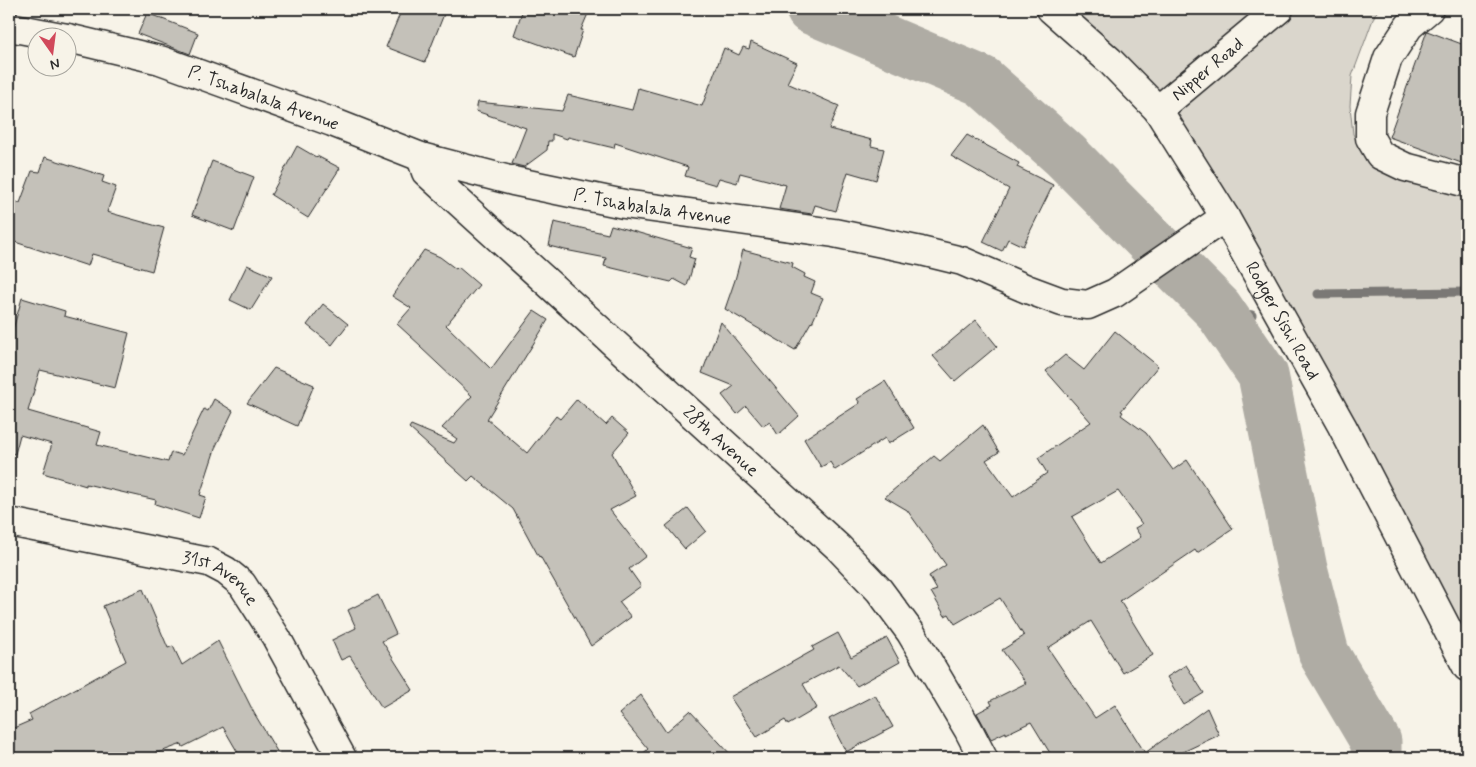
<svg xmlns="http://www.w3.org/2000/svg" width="1476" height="767" font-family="Mynerve,sans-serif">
	<rect width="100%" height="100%" fill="#f7f3e8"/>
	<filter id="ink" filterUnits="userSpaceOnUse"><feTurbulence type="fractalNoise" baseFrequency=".02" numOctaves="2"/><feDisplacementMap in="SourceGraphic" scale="10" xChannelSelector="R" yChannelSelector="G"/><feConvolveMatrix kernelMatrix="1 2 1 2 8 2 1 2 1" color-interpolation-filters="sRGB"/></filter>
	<g filter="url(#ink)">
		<path fill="#dad6cc" stroke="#82807c" d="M1055,9H1380L1375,14L1352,76L1350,106L1353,134L1365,157L1419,185L1467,198V666L1163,112Z"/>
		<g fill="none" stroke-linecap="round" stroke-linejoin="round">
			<path stroke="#7a7874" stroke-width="9" d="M1318,294L1467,292
				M1218,309L1252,315"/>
			<path stroke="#afaca4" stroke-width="51" d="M811,9L982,81L1065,155L1218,309L1263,375L1302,569L1324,654L1376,742V758"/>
		</g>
		<path fill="#c4c1b9" stroke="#2b2b2b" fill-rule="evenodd" d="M402,9H446L425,62L386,47Z
			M523,9H590L581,30H583L574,57L514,35Z
			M147,13L198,33L190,54L138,34Z
			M1427,31L1467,46V165L1389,137Z
			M751,42L797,63L787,83L839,106L829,129L872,140L871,146L884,149L876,180L848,172L836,211L815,205L812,214L779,209L786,185L740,173L737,183L719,178L716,185L685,176L688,167L615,143L614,148L568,137L567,139L552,134V141H548L547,150L524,167L512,164L526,128L476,111L478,102L562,111L568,95L632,110L638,88L702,106L724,48L739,55L743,47L749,49Z
			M967,135L1019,163L1017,167L1053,185L1023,246L1008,239L1002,251L983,242L1009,189L951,156Z
			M297,146L316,157L317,156L340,168L308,218L271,195Z
			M45,157L104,176L102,182L116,187L107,212L164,228L152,271L92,254L88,266L9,240V200L20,203L32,171L40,172Z
			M212,161L254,177L234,231L192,215Z
			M554,222L608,234L611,225L692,248L689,257L695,259L687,286L674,279L671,282L604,266L606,258L565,250L549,246Z
			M424,250L440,257L456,269L458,267L479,285L446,325L491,369L534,311L548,320L487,419L527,453L556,416L560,419L577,399L606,425L612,418L629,433L612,453L636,496L610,510L646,556L629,569L641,586L619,602L631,617L591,646L540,556L539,557L513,509L473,476L468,481L409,428L411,425L454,443L457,439L442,428L472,396L420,347L421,346L397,324L411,308L392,296Z
			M743,250L793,263L792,267L805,274L804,277L815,282L811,293L823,298L812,323L811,322L795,350L725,309L735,280Z
			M247,265L272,276L251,310L230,300Z
			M22,298L65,311L64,316L129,333L115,388L40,370L28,411L101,432L97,445L168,462L171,452L182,455L204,409L208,411L214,399L233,411L216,446L200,495L206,497L199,518L155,504L156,500L86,484V486L43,473L52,444L20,435L15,454L9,453V343Z
			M323,304L348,324L332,345L307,325Z
			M976,320L997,346L955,381L933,356Z
			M721,322L799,416L778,435L770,422L763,426L746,406L737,414L722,395L734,386L702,373Z
			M1115,331L1158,366L1121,411L1123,412L1121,415L1146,433L1173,470L1187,460L1233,529L1197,553L1195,550L1120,601L1153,655L1123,673L1091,621L1048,648L1095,718L1115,705L1145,753L1207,708L1219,735L1170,758H1053L1031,722L1006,734V732L991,739L977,713L992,705L990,701L1026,683L1002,650L1024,636L1000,598L955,624L949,614L945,616L931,592L937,590L929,576L946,565L907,510L885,497L934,456L940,461L983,425L999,452L986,460L1013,497L1047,473L1038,458L1091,422L1046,371L1065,355L1084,370ZM1118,491L1142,524L1135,528L1141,537L1101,563L1072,517Z
			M274,368L314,385L297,426L247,403Z
			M885,381L914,428L888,444L885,438L835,470L830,462L821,467L804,439L860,403L857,399Z
			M688,508L706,531L685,549L666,526Z
			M143,589L168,648L173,646L182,665L218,641L254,713L281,758H241L223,727L183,747L182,744L144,758H14L9,746V730L32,720L29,714L126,661L103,606Z
			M378,595L396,634L382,641L413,690L382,708L350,656L341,660L332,640L356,628L348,610Z
			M838,633L851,657L887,638L900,662L857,686L839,665L803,684L817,708L788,725L785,720L757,737L730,697L814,650L812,647Z
			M1186,665L1204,693L1184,705L1167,677Z
			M641,695L666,732L690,711L734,758H638L648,749L619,714Z
			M875,695L893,727L846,752L829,719Z"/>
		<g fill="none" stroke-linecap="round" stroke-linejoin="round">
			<defs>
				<g id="minor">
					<path id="s1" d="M1051,9L1110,61L1158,110L1225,217L1342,426L1467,667"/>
					<path d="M1429,9L1409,26L1388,58L1370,113V138L1380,155L1405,167L1467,183"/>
					<path d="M9,27L67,38"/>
					<path id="s2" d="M68,38L160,60L332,122L421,157L513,181L624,204L834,233L921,251L962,261L1027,289L1062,302L1088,305L1115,293L1225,217"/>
					<path id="s3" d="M1158,110L1279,9"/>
					<path id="s4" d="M421,157L426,172L838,547L879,590L911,633L968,729L983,758"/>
					<path id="s5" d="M9,522L209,562L226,571L242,584L276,637L342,758"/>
				</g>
			</defs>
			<use href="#minor" stroke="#2b2b2b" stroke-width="31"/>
			<use href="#minor" stroke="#f7f3e8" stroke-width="28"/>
		</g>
	</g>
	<g text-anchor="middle" stroke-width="4" stroke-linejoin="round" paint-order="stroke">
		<g font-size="18" fill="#2b2b2b" stroke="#f7f3e8">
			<text dy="6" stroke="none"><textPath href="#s3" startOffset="64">Nipper Road</textPath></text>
			<text dy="6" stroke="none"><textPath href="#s2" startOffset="205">P. Tshabalala Avenue</textPath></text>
			<text dy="6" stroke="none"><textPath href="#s2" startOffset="610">P. Tshabalala Avenue</textPath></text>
			<text dy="6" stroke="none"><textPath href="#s1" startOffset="392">Rodger Sishi Road</textPath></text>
			<text dy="6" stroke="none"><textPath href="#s4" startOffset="415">28th Avenue</textPath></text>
			<text dy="6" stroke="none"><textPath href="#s5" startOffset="222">31st Avenue</textPath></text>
		</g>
	</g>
	<rect width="1476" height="767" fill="none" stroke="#f7f3e8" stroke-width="30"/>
	<rect x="15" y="15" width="1446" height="737" fill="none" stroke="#2b2b2b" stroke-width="2" filter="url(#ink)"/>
	<g transform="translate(52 52) rotate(166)"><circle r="24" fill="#f7f3e8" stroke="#a5a39c"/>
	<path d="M0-4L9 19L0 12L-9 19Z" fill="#d1495b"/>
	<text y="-8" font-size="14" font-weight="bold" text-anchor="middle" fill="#2b2b2b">N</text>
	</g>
</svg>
